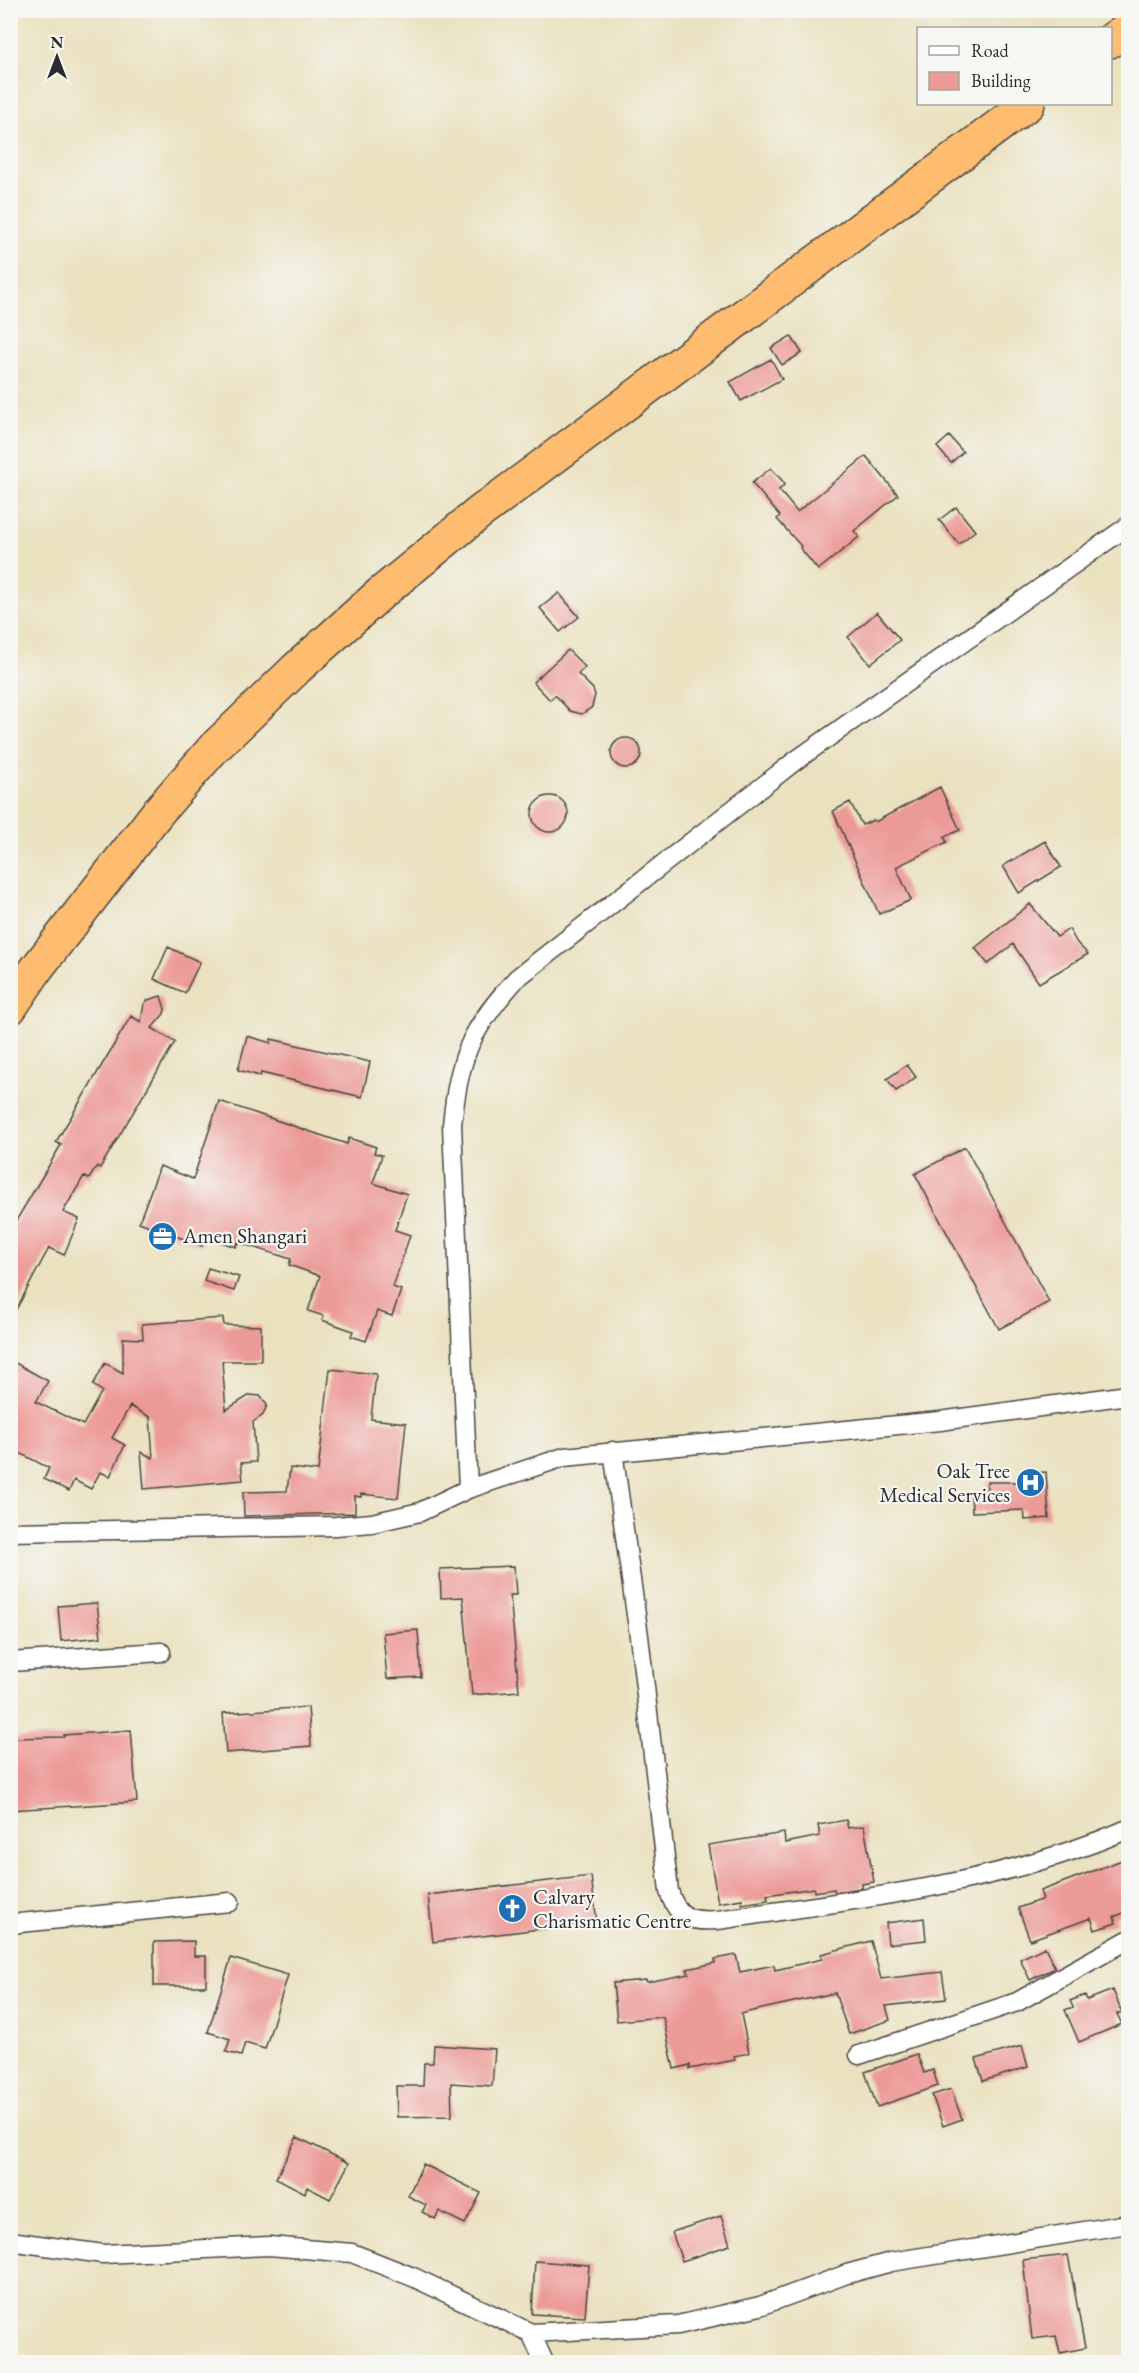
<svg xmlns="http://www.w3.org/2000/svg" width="1139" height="2373" font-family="'EB Garamond',serif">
	<rect width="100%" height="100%" fill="#f6f6f2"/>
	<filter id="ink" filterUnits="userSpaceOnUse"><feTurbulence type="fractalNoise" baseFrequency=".0167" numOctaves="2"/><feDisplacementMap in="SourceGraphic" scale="12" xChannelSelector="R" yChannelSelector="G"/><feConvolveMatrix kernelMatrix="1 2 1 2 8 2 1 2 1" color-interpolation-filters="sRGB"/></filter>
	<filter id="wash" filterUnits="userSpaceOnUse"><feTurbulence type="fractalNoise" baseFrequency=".008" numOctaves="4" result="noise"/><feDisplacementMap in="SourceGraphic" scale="24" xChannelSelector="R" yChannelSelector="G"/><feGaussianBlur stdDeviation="1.35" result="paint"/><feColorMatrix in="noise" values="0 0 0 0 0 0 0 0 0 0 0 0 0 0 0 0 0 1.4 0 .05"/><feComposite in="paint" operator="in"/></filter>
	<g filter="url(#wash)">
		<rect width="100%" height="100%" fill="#eae1bf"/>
		<g id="blocks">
			<path fill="#ec9a97" d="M791,336L802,353L782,365L771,348Z
				M771,359L782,379L741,401L730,382Z
				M949,436L963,452L951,463L937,447Z
				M866,456L898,495L854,531L859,537L818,570L800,548L801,546L777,519L780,516L752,483L771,468L785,484L779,490L797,512Z
				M956,507L975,531L959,544L939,520Z
				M559,593L579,617L560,632L540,608Z
				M877,612L900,640L870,664L848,637Z
				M568,650L585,667L578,674L593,689L595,695L592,707L582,714L570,711L555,695L550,700L533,682Z
				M611 753a15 15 0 1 1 30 0a15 15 0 1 1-30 0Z
				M940,787L960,830L944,837L947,842L896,867L911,900L879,914L833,811L850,802L862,825L874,820L875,822Z
				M532 814a18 18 0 1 1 36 0a18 18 0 1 1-36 0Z
				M1045,841L1061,867L1019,893L1003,866Z
				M1030,904L1057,937L1069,929L1077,943L1088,954L1039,983L1013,944L988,964L975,948Z
				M168,947L200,962L185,993L154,979Z
				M161,996L165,1009L164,1014L152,1028L175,1042L100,1168L97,1166L89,1179L84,1176L63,1212L79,1219L64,1255L49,1248L10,1321V1231L61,1145L56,1142L131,1016L141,1022L144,1004L148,1000Z
				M247,1036L271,1043V1039L370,1062L362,1097L261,1073L260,1076L238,1070Z
				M907,1065L916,1077L896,1091L887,1079Z
				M219,1101L347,1144L349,1138L376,1147L374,1153L382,1155L373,1183L407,1194L395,1230L410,1235L393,1287L401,1290L392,1316L377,1311L366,1341L351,1336L353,1331L322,1320L324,1316L308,1311L320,1276L289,1265L291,1259L237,1242L236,1247L206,1237L202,1246L139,1222L160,1166L193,1179Z
				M965,1147L1049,1302L999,1329L915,1174Z
				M208,1268L239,1277L234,1291L204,1281Z
				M223,1318L224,1325L261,1326V1361H222L226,1410L250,1395L260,1396L267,1405L263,1415L253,1422L256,1462L241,1463L243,1480L144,1489L141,1452L153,1458L150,1417L130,1406L112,1438L125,1445L110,1476L100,1472L91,1489L74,1480L69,1491L44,1479L49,1468L10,1448V1360L48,1381L36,1402L83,1425L102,1391L93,1385L105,1363L123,1373V1338L143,1339L142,1324Z
				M330,1369L376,1374L371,1419L406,1423L398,1498L361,1494V1497L355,1496V1513L244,1516L243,1492L287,1491L290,1468L318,1471Z
				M1046,1472L1049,1518L1025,1520L1024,1510L972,1512L971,1492L987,1491V1482H1022L1021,1474Z
				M514,1566L516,1595H510L519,1691L472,1695L463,1597L441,1598L440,1569Z
				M97,1603L101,1637L61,1641L58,1606Z
				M418,1630L421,1677L387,1679L383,1633Z
				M308,1707L311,1746L226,1753L223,1713Z
				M131,1730L137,1802L10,1810V1738L64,1737V1735Z
				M846,1820L848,1828L864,1826L874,1882L862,1884V1888L835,1892L834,1889L814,1892V1888L767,1895L768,1900L742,1904V1899L718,1903L708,1845L784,1833L785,1843L820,1836L818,1825Z
				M1122,1860L1128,1877V1911L1114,1917L1116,1923L1095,1930L1091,1918L1030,1940L1018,1908L1043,1899L1040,1891Z
				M591,1876L597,1922L433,1942L428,1895Z
				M924,1918L926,1940L888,1944L886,1923Z
				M194,1941V1956H206V1986H154V1942Z
				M871,1941L881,1979L942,1972L946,1999L886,2006L890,2020L849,2034L835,1993L748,2012L741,2014L749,2053L734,2056L735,2060L690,2069V2065L674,2069L663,2017L617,2021L613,1983L646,1980L647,1982L689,1974L687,1969L715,1963V1959L736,1955L740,1972L774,1965L775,1970L822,1959L821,1954Z
				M1045,1947L1055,1968L1030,1980L1020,1959Z
				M231,1958L288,1975L265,2049L245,2043L241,2056L226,2052L230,2039L208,2032Z
				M1113,1990L1122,2012L1117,2014L1122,2024L1079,2042L1065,2010L1073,2007L1070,2001L1085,1995L1087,2000Z
				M434,2045L495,2049L492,2086L451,2083L452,2116L397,2117L396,2086H423L424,2063H433Z
				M1022,2046L1028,2067L983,2081L976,2059Z
				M917,2054L924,2073L933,2070L938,2086L877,2107L865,2072Z
				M951,2089L962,2119L943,2126L932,2095Z
				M297,2137L349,2163L330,2199L307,2187L305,2193L276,2178Z
				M423,2164L481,2193L465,2224L439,2211L435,2219L422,2212L426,2205L408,2196Z
				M721,2216L730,2245L682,2261L672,2232Z
				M1068,2255L1085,2348L1060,2353L1056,2336L1032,2339L1023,2260Z
				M535,2261L589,2265L585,2317L532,2314Z"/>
		</g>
	</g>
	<g filter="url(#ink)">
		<use href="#blocks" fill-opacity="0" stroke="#484641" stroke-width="1.5"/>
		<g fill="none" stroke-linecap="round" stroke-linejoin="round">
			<defs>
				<path id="street" d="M613,1451L639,1636L669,1891C677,1918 691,1922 717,1920C855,1900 999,1885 1128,1829
					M468,1489L452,1125C459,1056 470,1030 517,978L795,761L1128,526
					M10,1532L336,1526L372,1523L420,1512L468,1489L564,1457L940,1421L1128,1395
					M10,1662L161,1652
					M10,1924L230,1902
					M859,2055L1017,2002L1128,1940
					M10,2241L103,2254L269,2246L352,2253L413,2277L531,2333L544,2362
					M531,2333L678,2325L760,2306L847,2274L891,2262L1128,2224"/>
				<path id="highway" d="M1110,41L1128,28
					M10,1008L37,968L158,812L213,749L297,668L380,594L479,513L1028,104"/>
			</defs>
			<use href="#street" stroke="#484641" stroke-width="21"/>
			<use href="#highway" stroke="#484641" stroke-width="36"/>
			<use href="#street" stroke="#fff" stroke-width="18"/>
			<use href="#highway" stroke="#febc70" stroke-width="33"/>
		</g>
	</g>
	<defs>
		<symbol id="office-disc" viewBox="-11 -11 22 22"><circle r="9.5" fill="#1f6fb2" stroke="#f6f6f2"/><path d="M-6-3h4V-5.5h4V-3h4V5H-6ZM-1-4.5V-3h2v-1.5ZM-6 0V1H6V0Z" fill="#fff"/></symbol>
		<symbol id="hospital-disc" viewBox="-11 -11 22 22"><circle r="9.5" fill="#1f6fb2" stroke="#f6f6f2"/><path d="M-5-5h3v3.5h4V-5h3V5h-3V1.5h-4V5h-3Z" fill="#fff"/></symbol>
		<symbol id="church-disc" viewBox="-11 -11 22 22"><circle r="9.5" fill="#1f6fb2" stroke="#f6f6f2"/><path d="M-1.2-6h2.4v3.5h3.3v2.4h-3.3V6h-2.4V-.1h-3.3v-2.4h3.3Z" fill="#fff"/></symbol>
	</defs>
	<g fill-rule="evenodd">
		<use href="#office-disc" x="146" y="1220" width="33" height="33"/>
		<use href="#hospital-disc" x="1014" y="1466" width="33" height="33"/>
		<use href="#church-disc" x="496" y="1892" width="33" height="33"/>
	</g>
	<g text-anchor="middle" stroke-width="4.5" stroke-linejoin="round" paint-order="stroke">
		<g font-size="21" fill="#2b2b2b" stroke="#f6f6f2" text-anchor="start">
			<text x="183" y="1243">Amen Shangari</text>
			<text x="1010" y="1478" text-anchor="end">Oak Tree<tspan x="1010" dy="24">Medical Services</tspan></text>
			<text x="533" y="1904">Calvary<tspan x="533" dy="24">Charismatic Centre</tspan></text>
		</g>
	</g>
	<rect width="1139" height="2373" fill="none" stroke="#f6f6f2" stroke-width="36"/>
	<rect x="917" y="27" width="195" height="78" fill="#f6f6f2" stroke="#a5a5a2" stroke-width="1.5"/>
	<rect x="929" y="46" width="30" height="9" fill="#ffffff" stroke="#a5a5a2" stroke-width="1.5"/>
	<text x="971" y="57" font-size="18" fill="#2b2b2b">Road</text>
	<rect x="929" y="72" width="30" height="18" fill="#ec9a97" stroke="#a5a5a2" stroke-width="1.5"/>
	<text x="971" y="87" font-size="18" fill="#2b2b2b">Building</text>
	<g transform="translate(57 57)" stroke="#f6f6f2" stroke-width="4.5" paint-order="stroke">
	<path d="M0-4.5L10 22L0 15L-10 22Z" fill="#2b2b2b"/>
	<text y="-9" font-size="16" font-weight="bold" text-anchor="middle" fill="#2b2b2b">N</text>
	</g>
</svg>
